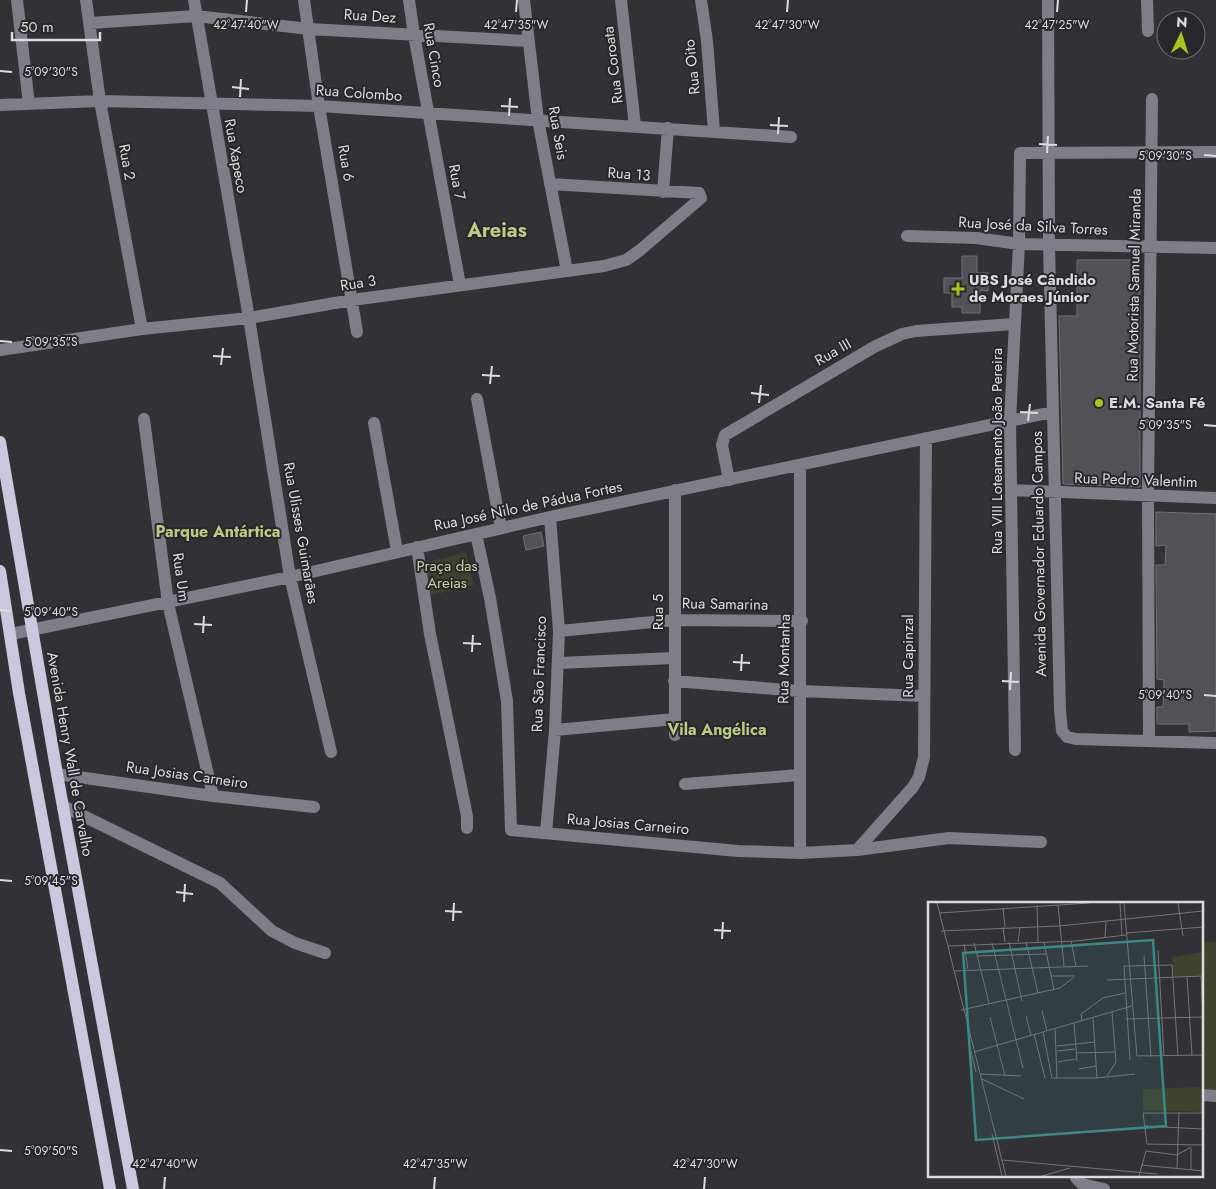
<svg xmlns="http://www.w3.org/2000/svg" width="1216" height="1189" font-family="Jost,sans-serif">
	<rect width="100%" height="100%" fill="#323135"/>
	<path fill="#3d432d" d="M466,552L474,585L428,596L420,564Z
		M1202,941L1216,942V1091L1202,1089Z"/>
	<path fill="#525155" stroke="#727175" d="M962,256H977V273H988V291L980,290V313H962V307H952V293H944V278H962Z
		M1077,260H1140V487L1063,484L1059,316H1077Z
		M1156,512L1216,514V731L1189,732V724H1157V707H1163L1164,680L1157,679L1156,565H1165L1166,545L1156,546Z
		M541,532L544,546L526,550L523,536Z"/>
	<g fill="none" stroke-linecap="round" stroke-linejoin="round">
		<path stroke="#7f7d88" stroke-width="12" d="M17,0L29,104
			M86,0L100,101L142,329
			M194,0L249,318L290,577L331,752
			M304,0L319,106L357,332
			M409,0L414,35L460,285
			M524,0L538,120L567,271
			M621,0L635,126
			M701,0L707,41L714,131
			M1048,0L1049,244L1060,710L1062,731L1067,737L1076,739L1216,743
			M1147,0L1148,31
			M90,23L196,16L309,29L528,41
			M0,105L100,101L319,106L791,137
			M663,192L668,128
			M907,236L976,238L1019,244L1216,248
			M0,350L142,329L249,318L352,300L604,266L626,260L639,251L701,198L699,193L550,184
			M477,399L501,528
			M144,419L168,603L213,796
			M374,423L397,551
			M729,480L722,445L725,435L874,347L902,334L916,331L1014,324
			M675,490V735
			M1011,490L1216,498
			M476,534L490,598L507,701L511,830L738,851L800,853L857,850L949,838L1041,842
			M417,547L430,634L467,816V828
			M559,631L674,620L802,621
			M11,634L290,577L550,517L1052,412
			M558,663L674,658
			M674,681L800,691L924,696
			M555,730L675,719
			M1149,741L1148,496L1152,99
			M1015,750L1010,421L1019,244L1020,153L1216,152
			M57,774L213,796L314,807
			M685,784L799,775
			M63,806L220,883L272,931L295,943L325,953
			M546,833L555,730L559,631L550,517
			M857,850L913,787L919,777L924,757L926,438
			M800,853V465
			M1202,1095L1216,1096
			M1076,1178L1082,1184L1104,1189"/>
		<path stroke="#ccc7df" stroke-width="12" d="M0,442L57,774L133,1189
			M0,571L19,693L110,1189"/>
	</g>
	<path fill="none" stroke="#dcdcdf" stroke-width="2" d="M246,12L247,0M516,12L517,0M787,12L788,0M1057,12L1058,0M0,71L12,72M232,87L249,89M240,97L241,79M501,106L518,107M509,116L510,98M770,125L788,126M778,134L779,117M1039,144L1057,145M1047,153L1048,136M1204,155L1216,156M0,341L12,342M213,356L231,357M221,365L223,348M482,375L500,376M490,384L492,366M751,393L769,395M759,403L761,385M1020,412L1038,413M1028,421L1030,404M1204,425L1216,426M0,610L12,611M194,624L212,625M203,633L204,616M463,643L481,644M472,652L473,635M733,662L750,663M741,671L742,654M1002,681L1019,682M1010,690L1011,672M1204,695L1216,696M0,880L12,881M176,892L193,894M184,902L185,884M445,911L462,912M453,921L454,903M714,930L731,931M722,939L723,922M0,1150L12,1151M164,1189L165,1177M434,1189L435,1177M704,1189L705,1177"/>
	<g fill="#a8c71d" stroke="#28272b" stroke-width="2">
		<path d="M955.5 281.5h5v5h5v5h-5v5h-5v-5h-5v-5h5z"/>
		<circle cx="1099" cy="403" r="5"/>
	</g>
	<g text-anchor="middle" stroke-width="4" stroke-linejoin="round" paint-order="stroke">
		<g font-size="15" fill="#dcdcdf" stroke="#28272b">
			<text transform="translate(370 16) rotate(4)" y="5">Rua Dez</text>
			<text transform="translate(434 55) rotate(80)" y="5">Rua Cinco</text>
			<text transform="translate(613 65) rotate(-97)" y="5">Rua Coroata</text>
			<text transform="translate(692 67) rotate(-96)" y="5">Rua Oito</text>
			<text transform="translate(359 93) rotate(4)" y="5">Rua Colombo</text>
			<text transform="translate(558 133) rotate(80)" y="5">Rua Seis</text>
			<text transform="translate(236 156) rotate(80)" y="5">Rua Xapeco</text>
			<text transform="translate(127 162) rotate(80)" y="5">Rua 2</text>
			<text transform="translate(346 163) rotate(80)" y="5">Rua 6</text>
			<text transform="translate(629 174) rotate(4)" y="5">Rua 13</text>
			<text transform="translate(457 182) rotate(79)" y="5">Rua 7</text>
			<text transform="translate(1033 226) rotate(3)" y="5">Rua José da Silva Torres</text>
			<text transform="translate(358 283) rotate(-9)" y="5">Rua 3</text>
			<text transform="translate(1134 285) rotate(-89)" y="5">Rua Motorista Samuel Miranda</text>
			<text transform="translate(833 352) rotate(-30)" y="5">Rua III</text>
			<text transform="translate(997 451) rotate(-90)" y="5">Rua VIII Loteamento João Pereira</text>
			<text transform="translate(1136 480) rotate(2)" y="5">Rua Pedro Valentim</text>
			<text transform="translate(528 506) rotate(-12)" y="5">Rua José Nilo de Pádua Fortes</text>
			<text transform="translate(301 533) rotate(80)" y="5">Rua Ulisses Guimarães</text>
			<text transform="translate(1039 554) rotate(-91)" y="5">Avenida Governador Eduardo Campos</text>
			<text transform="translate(181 577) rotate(82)" y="5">Rua Um</text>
			<text transform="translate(725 604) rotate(1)" y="5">Rua Samarina</text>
			<text transform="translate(658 612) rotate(-90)" y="5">Rua 5</text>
			<text transform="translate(908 656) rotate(-90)" y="5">Rua Capinzal</text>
			<text transform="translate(784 659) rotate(-89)" y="5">Rua Montanha</text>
			<text transform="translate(539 674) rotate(-88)" y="5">Rua São Francisco</text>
			<text transform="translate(70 754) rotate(80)" y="5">Avenida Henry Wall de Carvalho</text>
			<text transform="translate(187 775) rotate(8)" y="5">Rua Josias Carneiro</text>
			<text transform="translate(628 824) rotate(5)" y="5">Rua Josias Carneiro</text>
		</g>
		<g font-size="15" font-weight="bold" fill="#dcdcdf" stroke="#28272b" text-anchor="start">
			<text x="969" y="285">UBS José Cândido<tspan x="969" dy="17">de Moraes Júnior</tspan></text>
			<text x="1109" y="408">E.M. Santa Fé</text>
		</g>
		<g font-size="15" fill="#c4d39f" stroke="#28272b">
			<text x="447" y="571">Praça das<tspan x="447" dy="17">Areias</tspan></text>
		</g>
		<g font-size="16" font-weight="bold" fill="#bace83" stroke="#28272b">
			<text x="218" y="537">Parque Antártica</text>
			<text x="717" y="735">Vila Angélica</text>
		</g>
		<g font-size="20" font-weight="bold" fill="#bace83" stroke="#28272b">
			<text x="497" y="237">Areias</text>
		</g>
	</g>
	<g transform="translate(928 902)">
		<rect width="275" height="275" fill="#323135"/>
		<path d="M275,50V73L246,75L244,55ZM275,185V210L215,208V187Z" fill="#3d432d"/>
		<path fill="none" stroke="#767579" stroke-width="1" d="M9,1L78,274M192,1L194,34M196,1L209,154L275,153M250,1L255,34M109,3L110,40M130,3L136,64M75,6L77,25M12,11L161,1M75,25L77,40M13,29L131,24L275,9M198,31L275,25M177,36L178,20M143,39L148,64M81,40L94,99M90,40L92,25M98,40L110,91M116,40L126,88M46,41L61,101M64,41L95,166M36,42L40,67M20,44L148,39L198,33M230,48L236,154M49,54L118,52M216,54L223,155M27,69L160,64M123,74H147M259,75L264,153M179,78L274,74M33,108L132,86L146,75M114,109L119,129M98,114L103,133M62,115L77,174M165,116L169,176M198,117L275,115L273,74M154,119L153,112L175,96L197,91M146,121L149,159M127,126L129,176M115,130L124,176H169L207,172M106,132L117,176M129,144L167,140M43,149L48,170M129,149L147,147M46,150L204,104M148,151L187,150M202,158L196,64H200L244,63L250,154M130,160L148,157M151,167L168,164M53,172L93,174M179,174L188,160L184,110M54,177L96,197M275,211H215L219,242L275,243M216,224L275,227M64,232L74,274M74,258L229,272M213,263L275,269M249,266L251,210M263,267V246M114,274L142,266M211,274L218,249L249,253L263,245"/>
		<path fill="#388a85" fill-opacity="0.15" stroke="#388a85" stroke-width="2.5" d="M225,38L238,224L48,238L35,51Z"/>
		<rect width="275" height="275" fill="none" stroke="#dcdcdf" stroke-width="2.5"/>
	</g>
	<g font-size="12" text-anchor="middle" fill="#dcdcdf" stroke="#28272b" stroke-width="4" stroke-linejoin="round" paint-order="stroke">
		<text x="246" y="29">42°47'40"W</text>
		<text x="516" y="29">42°47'35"W</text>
		<text x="787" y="29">42°47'30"W</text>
		<text x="1057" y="29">42°47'25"W</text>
		<text x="51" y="76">5°09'30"S</text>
		<text x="1165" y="160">5°09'30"S</text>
		<text x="51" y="346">5°09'35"S</text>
		<text x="1165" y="429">5°09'35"S</text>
		<text x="51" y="616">5°09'40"S</text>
		<text x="1165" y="699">5°09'40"S</text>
		<text x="51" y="885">5°09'45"S</text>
		<text x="51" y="1155">5°09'50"S</text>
		<text x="165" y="1168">42°47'40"W</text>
		<text x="435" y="1168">42°47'35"W</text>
		<text x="705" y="1168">42°47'30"W</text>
	</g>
	<g transform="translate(1181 35) rotate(4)"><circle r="24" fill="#28272b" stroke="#706f73"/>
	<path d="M0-4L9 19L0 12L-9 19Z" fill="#a8c71d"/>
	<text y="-8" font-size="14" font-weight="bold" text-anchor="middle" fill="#dcdcdf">N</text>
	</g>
	<path d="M12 32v8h88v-8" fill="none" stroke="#dcdcdf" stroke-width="2.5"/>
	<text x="20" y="32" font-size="15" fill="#dcdcdf" stroke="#28272b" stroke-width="4" paint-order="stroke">50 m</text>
</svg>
